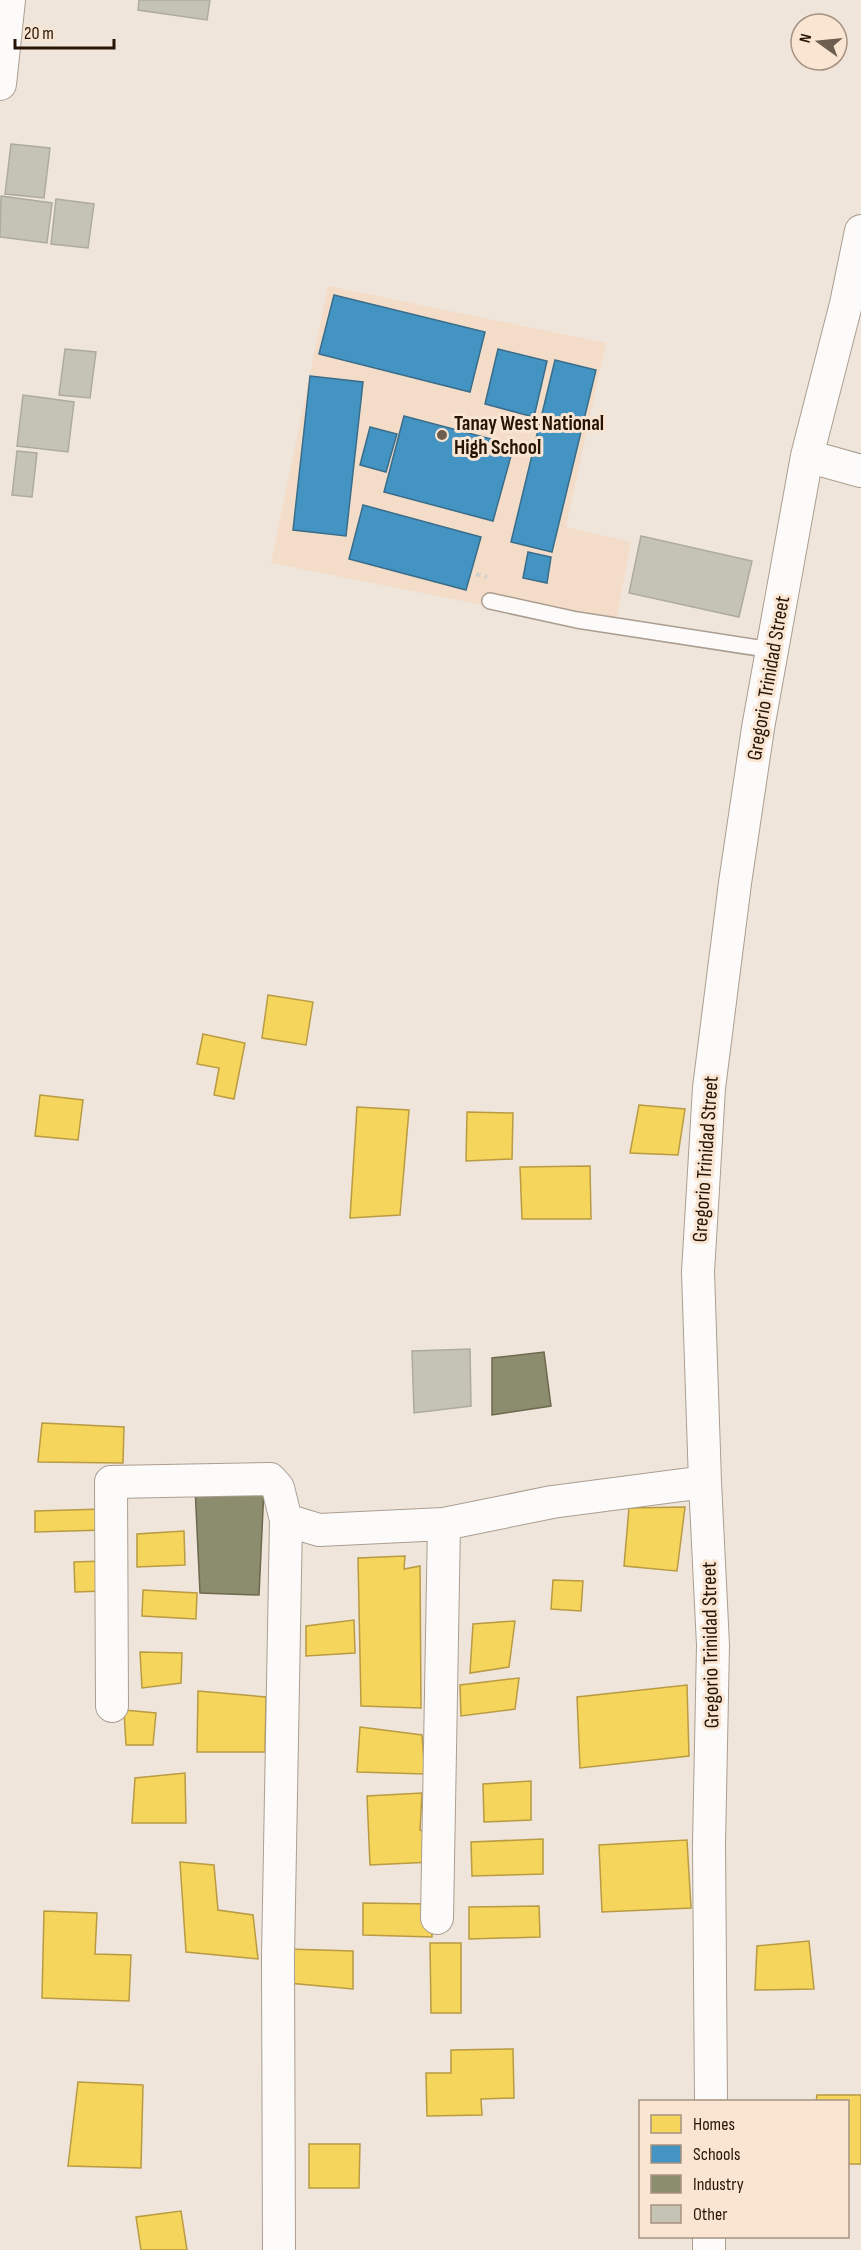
<svg xmlns="http://www.w3.org/2000/svg" width="861" height="2250" font-family="'Sofia Sans Condensed',sans-serif">
	<rect width="100%" height="100%" fill="#f0e5db"/>
	<path fill="#f4ddc8" d="M328,286L606,343L566,527L631,542L614,631L271,563Z"/>
	<path fill="#f6d55c" stroke="#b89b42" stroke-width="1.5" d="M268,995L313,1002L306,1045L262,1038Z
		M203,1034L245,1043L234,1099L214,1095L219,1068L197,1064Z
		M40,1095L83,1100L78,1140L35,1136Z
		M639,1105L685,1109L678,1155L630,1153Z
		M357,1107L409,1110L400,1215L350,1218Z
		M467,1112L513,1113L512,1159L466,1161Z
		M590,1166L591,1219H522L520,1167Z
		M42,1423L124,1427L123,1463L38,1462Z
		M685,1507L677,1571L624,1566L629,1508Z
		M104,1509V1530L35,1532V1511Z
		M184,1531L185,1565L137,1567V1534Z
		M405,1556L404,1569L420,1566L421,1708L361,1706L358,1558Z
		M103,1561L104,1591L75,1592L74,1562Z
		M553,1580L583,1581L581,1611L551,1609Z
		M143,1590L197,1593L196,1619L142,1616Z
		M354,1620L355,1653L306,1656V1626Z
		M515,1621L509,1667L470,1673L473,1624Z
		M140,1652L182,1653L181,1683L142,1688Z
		M519,1678L515,1709L461,1716L460,1685Z
		M687,1685L689,1756L580,1768L577,1697Z
		M198,1691L266,1697L265,1752H197Z
		M124,1710L156,1713L153,1745H126Z
		M360,1727L422,1735L425,1774L357,1772Z
		M185,1773L186,1823H132L135,1778Z
		M531,1781V1820L484,1822L483,1784Z
		M422,1793L420,1830L433,1835L432,1862L370,1865L367,1796Z
		M543,1839V1874L472,1876L471,1842Z
		M687,1840L691,1908L602,1912L599,1845Z
		M180,1862L214,1865L218,1910L253,1915L258,1959L186,1952Z
		M363,1903L433,1904L432,1937L363,1935Z
		M539,1906L540,1937L469,1939V1907Z
		M44,1911L97,1913L95,1954L131,1955L129,2001L42,1998Z
		M809,1941L814,1989L755,1990L757,1946Z
		M430,1943H461V2013H431Z
		M287,1949L353,1951V1989L288,1983Z
		M513,2049L514,2098L481,2099L482,2115L427,2116L426,2073H451V2050Z
		M78,2082L143,2085L141,2168L68,2166Z
		M817,2095H861V2164H848V2102H816Z
		M309,2144H360L359,2188H309Z
		M181,2211L187,2250H141L136,2217Z"/>
	<path fill="#4393c3" stroke="#3a6d8a" stroke-width="1.5" d="M334,295L485,332L470,392L319,354Z
		M498,349L547,361L534,417L485,404Z
		M555,360L596,370L552,552L511,542Z
		M310,376L363,382L346,536L293,530Z
		M404,416L514,445L493,521L384,492Z
		M370,427L397,434L386,472L360,465Z
		M363,505L481,537L466,590L349,559Z
		M528,552L551,557L547,583L523,578Z"/>
	<path fill="#8c8c6e" stroke="#6d684e" stroke-width="1.5" d="M544,1352L551,1406L492,1415V1358Z
		M195,1487L264,1488L259,1595L200,1593Z"/>
	<path fill="#c5c4b4" stroke="#adac9c" stroke-width="1.5" d="M139,0H210L207,20L138,10Z
		M11,144L50,148L44,198L5,194Z
		M1,196L52,203L47,243L0,237Z
		M56,199L94,204L88,248L51,244Z
		M65,349L96,352L90,398L59,395Z
		M23,395L74,402L68,452L17,446Z
		M17,451L37,453L32,497L12,495Z
		M641,536L752,561L739,617L629,593Z
		M470,1349L471,1406L414,1413L412,1351Z"/>
	<g fill="none" stroke-linecap="round" stroke-linejoin="round">
		<defs>
			<path id="lane" d="M490,601L577,620L772,650"/>
			<path id="street" d="M0,84L9,0
				M807,456L861,471
				M112,1706L111,1482L270,1479L278,1488L286,1520L319,1530L444,1524L552,1502L705,1482
				M437,1918L444,1524
				M711,2102L709,1844L713,1645L705,1482L698,1272L709,1088L735,883L758,728L807,456L846,304L861,231
				M279,2250L278,1958L286,1520
				M709,2250V2236"/>
		</defs>
		<use href="#lane" stroke="#ab9e91" stroke-width="18"/>
		<use href="#street" stroke="#ab9e91" stroke-width="34"/>
		<path stroke="#d3cfcc" stroke-width="4" stroke-dasharray="4.5 4.5" stroke-linecap="butt" d="M476,574L487,577"/>
		<use href="#lane" stroke="#fdfbfa" stroke-width="15"/>
		<use href="#street" stroke="#fdfbfa" stroke-width="32"/>
	</g>
	<circle fill="#6d5e4f" stroke="#f9e5d2" stroke-width="2" cx="442" cy="435" r="6"/>
	<g text-anchor="middle" stroke-width="6" stroke-linejoin="round" paint-order="stroke">
		<g font-size="21" font-weight="bold" fill="#261504" stroke="#f9e5d2" text-anchor="start">
			<text x="454" y="430">Tanay West National<tspan x="454" dy="24">High School</tspan></text>
		</g>
		<g font-size="21" fill="#261504" stroke="#f9e5d2">
			<text transform="translate(768 678) rotate(-80)" y="7">Gregorio Trinidad Street</text>
			<text transform="translate(705 1159) rotate(-86)" y="7">Gregorio Trinidad Street</text>
			<text transform="translate(710 1645) rotate(-91)" y="7">Gregorio Trinidad Street</text>
		</g>
	</g>
	<rect x="639" y="2100" width="210" height="138" fill="#f9e5d2" stroke="#a59280" stroke-width="1.5"/>
	<rect x="651" y="2115" width="30" height="18" fill="#f6d55c" stroke="#a59280" stroke-width="1.5"/>
	<text x="693" y="2130" font-size="18" fill="#261504">Homes</text>
	<rect x="651" y="2145" width="30" height="18" fill="#4393c3" stroke="#a59280" stroke-width="1.5"/>
	<text x="693" y="2160" font-size="18" fill="#261504">Schools</text>
	<rect x="651" y="2175" width="30" height="18" fill="#8c8c6e" stroke="#a59280" stroke-width="1.5"/>
	<text x="693" y="2190" font-size="18" fill="#261504">Industry</text>
	<rect x="651" y="2205" width="30" height="18" fill="#c5c4b4" stroke="#a59280" stroke-width="1.5"/>
	<text x="693" y="2220" font-size="18" fill="#261504">Other</text>
	<g transform="translate(819 42) rotate(285)"><circle r="28" fill="#f9e5d2" stroke="#a59280" stroke-width="1.5"/>
	<path d="M0-4.5L10 22L0 15L-10 22Z" fill="#6d5e4f"/>
	<text y="-9" font-size="16" font-weight="bold" text-anchor="middle" fill="#261504">N</text>
	</g>
	<path d="M15 39v9h99v-9" fill="none" stroke="#261504" stroke-width="3"/>
	<text x="24" y="39" font-size="18" fill="#261504" stroke="#f9e5d2" stroke-width="4.5" paint-order="stroke">20 m</text>
</svg>
